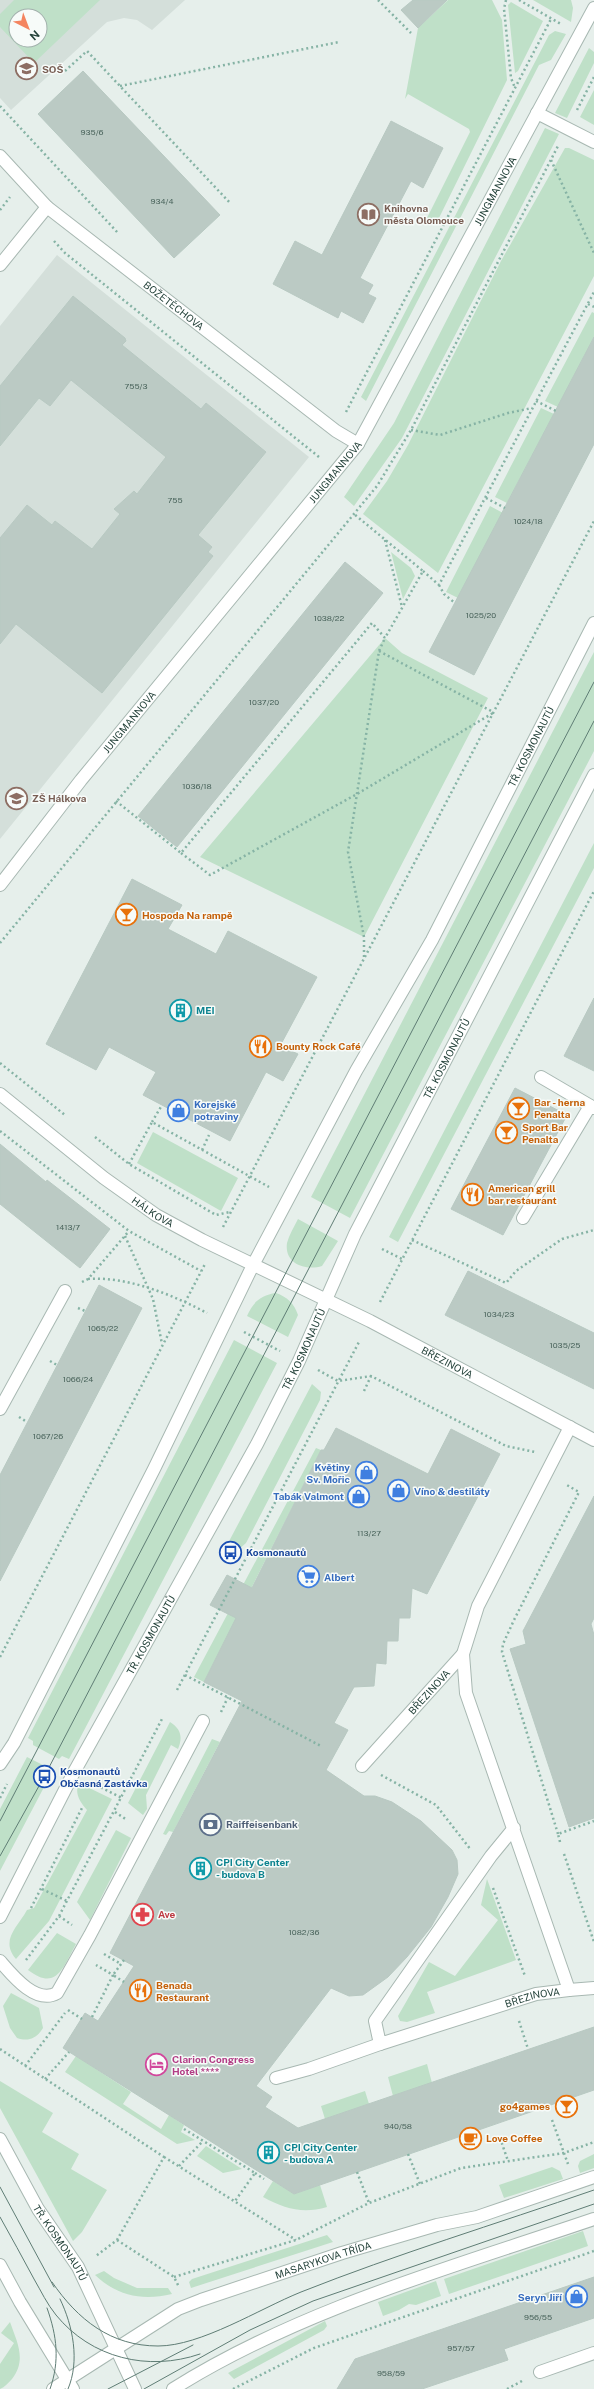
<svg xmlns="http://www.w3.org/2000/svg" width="594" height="2389" font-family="'Public Sans',sans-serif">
	<rect width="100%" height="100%" fill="#e6efeb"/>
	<path fill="#d4dfda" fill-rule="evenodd" d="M0,0H185L152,30L137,20L124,18L107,22L11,110L0,98ZM16,16H40V40H16Z
		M57,255L309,457L0,839V326Z"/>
	<path fill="#bfe0c8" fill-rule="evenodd" d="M14,0H100L34,63L0,27V14ZM16,16H40V40H16Z
		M448,0H492L502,20L507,80L437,222L427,218L470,132L469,129L408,94L405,99L418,28Z
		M533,0H571L573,8L571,22Z
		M511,2L543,21L518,71L515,73L508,5Z
		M555,31L566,34L551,60L539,65L366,401L361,397L549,35Z
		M589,48L594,52V63L567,118L555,113Z
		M594,90V125L580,117Z
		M545,128L559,134L402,438L354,506L344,497L394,423Z
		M565,148H569L594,160V276L438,573L363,514L387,481L408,445L501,261Z
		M592,312L594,313V337L558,407L545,401Z
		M541,408L554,414L507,503L495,497Z
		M490,506L503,513L458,598L446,592Z
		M391,552L411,568L415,576L403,599Z
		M385,638L402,653L488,698L364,937L200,857Z
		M594,652V751L350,1218L311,1197Z
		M594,843V868L398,1242L389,1237Z
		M153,1132L238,1178L221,1211L137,1163Z
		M298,1219L338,1241L322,1266C306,1271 284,1264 287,1243C289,1235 294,1227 298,1219Z
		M276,1293C287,1297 294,1303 298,1315L288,1337L247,1316C253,1302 261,1295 276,1293Z
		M234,1340L277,1363L69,1759L62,1756L59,1759L33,1745V1741L28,1738Z
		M312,1384L321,1392L320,1400L246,1543L238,1550L226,1547Z
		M316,1448L321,1450L204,1682L194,1677Z
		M170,1722C181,1729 183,1737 178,1749L171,1745L146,1795L147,1809L143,1815L128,1803Z
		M212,1739L220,1742L173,1832L169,1831L166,1835L163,1834Z
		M27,1757L53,1770L0,1871V1809Z
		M79,1783L112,1799L49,1921L16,1959C0,1940 17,1928 27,1910L34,1908L87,1810C80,1802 74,1793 79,1783Z
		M116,1830L131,1838L90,1920L77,1902Z
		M487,1879L516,1960L427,1992L435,2013L407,2022L400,2021L398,2016L429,1962L455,1976L498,1920L481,1905Z
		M57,1933L76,1944C63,1967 57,1992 28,1970Z
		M11,1993L39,2008L43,2028C37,2038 29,2042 17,2038L10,2028L3,2006Z
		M76,2056L131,2092L123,2104L161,2129L169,2115L184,2125L181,2132L195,2140L177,2144L65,2072Z
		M427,2064L432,2083L393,2096L388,2077Z
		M0,2081L53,2113L42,2132L79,2154L71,2169L107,2190L82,2232L73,2241L0,2108Z
		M365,2091L369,2104L325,2119L321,2106Z
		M206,2146L242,2169L223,2173L197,2156Z
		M594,2154V2168L580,2173L578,2166L580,2161Z
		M552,2167L560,2171L563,2179L504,2198L499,2185Z
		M273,2181L294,2194L320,2185L327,2207C303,2214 285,2209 263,2197Z
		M583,2231L588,2246L449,2294L444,2279Z
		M327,2235L333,2242L191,2288L189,2282L192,2279Z
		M104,2271L114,2278L137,2288H168L172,2294C142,2301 117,2296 95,2275Z
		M436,2281L441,2296L416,2305L409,2304L399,2310L383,2316L378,2302Z
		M325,2321L327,2326L324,2330L234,2379L228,2373Z
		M10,2322C17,2342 27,2360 12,2379C8,2383 5,2387 0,2389V2364L14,2343L1,2333Z"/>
	<path fill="#bbcac4" stroke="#b8c9c2" d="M413,0H447L418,28L401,10Z
		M83,71L220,215L174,258L38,114Z
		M391,121L443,148L423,188L411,181L360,278L373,285L368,294L376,298L363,323L341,311L338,318L273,284L295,241L322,255Z
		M73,296L125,338L126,341L122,345L201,409L206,403L266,452L198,535L212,547L208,552L213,556L102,693L16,624L0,644V538L27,505L52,525L55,521L92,549L120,514L114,509L134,491L137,494L166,457L71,380L50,406L39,398L0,446V386Z
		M594,337V444L474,675L429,652Z
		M345,562L383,593L177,847L138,816Z
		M132,879L182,905L168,929L216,954L228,931L317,977L280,1046L298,1054L283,1081L266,1072L230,1141L143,1095L156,1072L109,1047L96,1070L46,1044Z
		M594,998V1071L564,1056Z
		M515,1088L567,1115L503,1235L451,1209Z
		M0,1144L46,1182L47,1180L110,1229L80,1268L0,1204Z
		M468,1271L594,1333V1389L445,1315Z
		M99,1285L142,1308L0,1581V1475Z
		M336,1428L428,1474L451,1429L500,1454L427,1594L412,1588L410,1618H399L398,1641H387L386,1664L376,1663L374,1686L354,1687L334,1723L348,1730L326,1770L364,1796H375L392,1802L421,1821L452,1850L457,1860L458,1874L448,1897L431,1927L407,1957L388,1977L363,1995L349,1996L331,1988L256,2086L272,2097L265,2107L298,2128L594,2027V2090L294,2194L63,2048L85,2013L98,2021L134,1966L110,1953L242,1701L204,1682L236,1618L210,1605L227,1575L252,1588L321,1450H324Z
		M594,1496V1618L591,1624L594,1635V1818L569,1827L510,1649L526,1644L523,1631Z
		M594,2277V2318L504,2349L508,2360L422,2389H337L355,2359Z"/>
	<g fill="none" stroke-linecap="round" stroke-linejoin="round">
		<defs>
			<g id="service">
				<path d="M537,113L594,142"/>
				<path d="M541,1077L594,1108"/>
				<path d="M523,1218L590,1106"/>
				<path d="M0,1409L65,1291"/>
				<path id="s1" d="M362,1766L463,1654"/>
				<path id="s2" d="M514,1828L491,1856L375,2021L380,2044L536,1994L569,1990L466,1693L463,1654L478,1606L570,1427"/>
				<path d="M0,1961C12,1975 36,2005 57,1993L90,1935L203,1721"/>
				<path d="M569,1990L594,1988"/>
				<path d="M276,2078L309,2069L380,2044"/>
			</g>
			<g id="minor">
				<path id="s3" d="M0,156L47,207L336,431L358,444"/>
				<path d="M0,265L47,207"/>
				<path id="s4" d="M0,885L81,780L358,444L594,8"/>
				<path id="s5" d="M0,1094L104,1178L156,1215L202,1240L370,1321L594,1440"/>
				<path d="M540,2372L594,2353"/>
				<path d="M53,2389L67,2380"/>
			</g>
			<g id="tertiary">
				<path id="s6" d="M0,1764L14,1743L154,1469L253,1265L356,1071L432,940L594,623"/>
				<path id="s7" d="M0,1917L73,1774L257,1444L299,1361L355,1234L594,775"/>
				<path id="s8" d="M0,2139L38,2209L78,2267L135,2389"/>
				<path d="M0,2265L20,2302L73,2389"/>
				<path id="s9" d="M67,2380L178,2309L201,2300L342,2253L437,2225L477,2217L594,2177"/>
				<path d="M173,2389C300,2309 453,2267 594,2219"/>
			</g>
		</defs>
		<use href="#service" stroke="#a8b8b2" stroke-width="14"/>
		<use href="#minor" stroke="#a8b8b2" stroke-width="14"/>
		<use href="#tertiary" stroke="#a8b8b2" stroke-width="14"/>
		<path stroke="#86b3a5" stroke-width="2.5" stroke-dasharray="2 3" stroke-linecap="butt" d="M378,0L411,33
			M506,0L504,9L511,78L515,88
			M519,0L561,24
			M65,71L87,51L231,204
			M120,86L339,42
			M0,106L118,233
			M577,110L594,77
			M551,160L594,253
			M0,210L10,197
			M54,241L65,253L319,457
			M588,304L594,307
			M536,401L556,411
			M346,412L551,19
			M411,430L440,435L508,413L532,408
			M486,498L505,508
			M385,540L402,607
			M423,571L439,585L594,292
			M439,585L444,594L455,603
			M379,651L493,712
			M116,801L181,853L372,623L385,638L423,571L354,514
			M181,853L210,875L357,794L493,713
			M0,943L377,486L411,430L558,146
			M364,957V937L348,852L379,651L385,638
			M0,1063L65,1115
			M152,1122L162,1105
			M0,1131L129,1231L201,1271
			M95,1137L129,1164L216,1215L230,1212
			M202,1150L209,1135
			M129,1164L152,1122L269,1187
			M223,1227L594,521
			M125,1236L153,1299L162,1344
			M412,1240L506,1283L516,1271L562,1239L594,1230
			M382,1249L402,1259
			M88,1279C127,1276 173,1295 207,1313
			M82,1282L88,1279L129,1231
			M380,1302L594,891
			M78,1308L85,1311
			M244,1332L280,1351
			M50,1361L57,1365
			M318,1370L338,1381L371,1376L506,1446L535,1452
			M364,1391L371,1376
			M19,1417L27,1422
			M0,1657L205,1264
			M185,1675L321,1746
			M177,1690L360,1340
			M221,1712L228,1697
			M381,1775L436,1805L471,1850
			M92,1783L122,1798
			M0,1798L7,1784
			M115,1812L127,1820
			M558,1834L502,1652L503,1644L514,1620L579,1492L565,1484
			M560,1842L558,1834L594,1821
			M564,1854L594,1942
			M493,1888L525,1976
			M42,1889L67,1901
			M31,1908L83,1806
			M59,1916L72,1925
			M104,1954L121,1964
			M26,1960L59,1916L162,1719
			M124,1960L113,1975L124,1982
			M68,2010L82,2019
			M92,2017L113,1975L96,1965
			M519,2021L528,2049
			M0,2049L164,2157L117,2240L96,2256
			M25,2066L65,2013
			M45,2079L69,2052
			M552,2120L568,2164
			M184,2129L255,2173L235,2201
			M500,2138L508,2161
			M408,2154L420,2184
			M164,2157L296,2240
			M179,2166L203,2141
			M357,2172L369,2203
			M255,2173L264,2179
			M117,2240L174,2277L179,2287
			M174,2277L296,2240L369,2203L461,2168L564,2153L594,2142
			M233,2389L314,2348L594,2251
			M507,2389L522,2381"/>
		<use href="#service" stroke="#fff" stroke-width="12"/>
		<use href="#minor" stroke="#fff" stroke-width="12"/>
		<use href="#tertiary" stroke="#fff" stroke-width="12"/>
		<path stroke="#5f7d75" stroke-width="1" d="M0,1821L594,682
			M0,1856L44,1777L594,721
			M0,2187L54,2287
			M0,2217C11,2237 23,2258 34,2279C41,2291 47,2304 56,2315C91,2358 148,2372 200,2354
			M52,2282C78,2320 111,2346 158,2346C201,2346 259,2309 301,2292C397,2254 496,2224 594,2190
			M60,2299C73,2326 80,2361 68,2389
			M47,2308C57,2336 60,2361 50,2389
			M108,2389L193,2345
			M144,2389L250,2330L313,2301L594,2204"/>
	</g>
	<defs>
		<symbol id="school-ring" viewBox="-11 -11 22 22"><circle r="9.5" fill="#f7fbf9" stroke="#8d6e63" stroke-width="1.5"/><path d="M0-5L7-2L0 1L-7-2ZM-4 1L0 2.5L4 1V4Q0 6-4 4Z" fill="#8d6e63"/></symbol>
		<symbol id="library-ring" viewBox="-11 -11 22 22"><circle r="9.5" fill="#f7fbf9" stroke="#8d6e63" stroke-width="1.5"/><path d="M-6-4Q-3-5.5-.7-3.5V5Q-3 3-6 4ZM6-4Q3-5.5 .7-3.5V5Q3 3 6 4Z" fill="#8d6e63"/></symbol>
		<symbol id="bar-ring" viewBox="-11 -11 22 22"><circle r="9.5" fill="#f7fbf9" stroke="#e8710a" stroke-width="1.5"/><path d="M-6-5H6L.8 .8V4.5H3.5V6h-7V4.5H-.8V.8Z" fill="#e8710a"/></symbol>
		<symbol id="building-ring" viewBox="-11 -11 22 22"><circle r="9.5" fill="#f7fbf9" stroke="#0f9aa8" stroke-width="1.5"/><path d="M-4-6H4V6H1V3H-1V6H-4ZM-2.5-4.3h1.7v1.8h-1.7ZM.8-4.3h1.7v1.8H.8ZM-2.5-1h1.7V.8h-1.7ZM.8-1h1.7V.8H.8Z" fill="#0f9aa8"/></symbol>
		<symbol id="restaurant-ring" viewBox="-11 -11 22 22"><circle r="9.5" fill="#f7fbf9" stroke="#e8710a" stroke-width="1.5"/><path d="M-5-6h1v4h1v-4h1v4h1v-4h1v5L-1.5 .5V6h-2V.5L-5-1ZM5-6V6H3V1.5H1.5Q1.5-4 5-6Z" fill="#e8710a"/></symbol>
		<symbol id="shop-ring" viewBox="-11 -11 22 22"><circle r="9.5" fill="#f7fbf9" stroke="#3f7fe0" stroke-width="1.5"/><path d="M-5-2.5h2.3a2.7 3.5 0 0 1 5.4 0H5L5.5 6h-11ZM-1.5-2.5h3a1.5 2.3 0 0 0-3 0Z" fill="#3f7fe0"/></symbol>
		<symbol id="bus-ring" viewBox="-11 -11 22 22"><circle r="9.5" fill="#f7fbf9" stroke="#1a4fb4" stroke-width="1.5"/><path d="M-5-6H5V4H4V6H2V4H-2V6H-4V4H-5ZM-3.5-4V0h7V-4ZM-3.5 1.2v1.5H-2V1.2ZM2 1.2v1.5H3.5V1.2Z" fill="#1a4fb4"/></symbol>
		<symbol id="supermarket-ring" viewBox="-11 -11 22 22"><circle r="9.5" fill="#f7fbf9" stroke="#3f7fe0" stroke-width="1.5"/><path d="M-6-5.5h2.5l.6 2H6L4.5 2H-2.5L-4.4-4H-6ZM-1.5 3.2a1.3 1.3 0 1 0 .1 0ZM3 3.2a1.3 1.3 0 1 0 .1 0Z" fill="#3f7fe0"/></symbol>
		<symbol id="bank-ring" viewBox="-11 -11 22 22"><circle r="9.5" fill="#f7fbf9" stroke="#5c6f8a" stroke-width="1.5"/><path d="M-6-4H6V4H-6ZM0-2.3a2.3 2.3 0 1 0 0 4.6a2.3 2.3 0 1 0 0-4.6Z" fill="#5c6f8a"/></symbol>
		<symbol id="pharmacy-ring" viewBox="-11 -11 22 22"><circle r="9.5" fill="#f7fbf9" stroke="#e0444e" stroke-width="1.5"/><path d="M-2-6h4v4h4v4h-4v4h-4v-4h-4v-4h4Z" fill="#e0444e"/></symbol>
		<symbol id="hotel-ring" viewBox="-11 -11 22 22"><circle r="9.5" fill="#f7fbf9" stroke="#d1479c" stroke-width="1.5"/><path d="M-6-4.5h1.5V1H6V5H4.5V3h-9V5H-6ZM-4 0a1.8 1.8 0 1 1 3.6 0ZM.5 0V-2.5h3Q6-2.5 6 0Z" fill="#d1479c"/></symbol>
		<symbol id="cafe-ring" viewBox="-11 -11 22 22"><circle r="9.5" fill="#f7fbf9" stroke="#e8710a" stroke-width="1.5"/><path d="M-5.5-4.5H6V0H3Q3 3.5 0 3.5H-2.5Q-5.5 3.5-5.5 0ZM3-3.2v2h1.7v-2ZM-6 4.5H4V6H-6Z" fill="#e8710a"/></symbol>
	</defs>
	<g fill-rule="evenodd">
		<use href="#school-ring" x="14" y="56" width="25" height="25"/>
		<use href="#library-ring" x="356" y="202" width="25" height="25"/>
		<use href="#school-ring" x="4" y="786" width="25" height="25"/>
		<use href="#bar-ring" x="114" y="902" width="25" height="25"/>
		<use href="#building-ring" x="168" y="998" width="25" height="25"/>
		<use href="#restaurant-ring" x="248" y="1034" width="25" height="25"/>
		<use href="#bar-ring" x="506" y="1096" width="25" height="25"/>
		<use href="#shop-ring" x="166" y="1098" width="25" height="25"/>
		<use href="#bar-ring" x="494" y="1120" width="25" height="25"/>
		<use href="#restaurant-ring" x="460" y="1182" width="25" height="25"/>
		<use href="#shop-ring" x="354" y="1460" width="25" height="25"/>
		<use href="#shop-ring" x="386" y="1478" width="25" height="25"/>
		<use href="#shop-ring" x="346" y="1484" width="25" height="25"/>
		<use href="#bus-ring" x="218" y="1540" width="25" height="25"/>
		<use href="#supermarket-ring" x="296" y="1564" width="25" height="25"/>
		<use href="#bus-ring" x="32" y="1764" width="25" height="25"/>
		<use href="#bank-ring" x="198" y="1812" width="25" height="25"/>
		<use href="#building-ring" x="188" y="1856" width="25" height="25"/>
		<use href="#pharmacy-ring" x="130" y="1902" width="25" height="25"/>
		<use href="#restaurant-ring" x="128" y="1978" width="25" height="25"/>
		<use href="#hotel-ring" x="144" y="2052" width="25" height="25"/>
		<use href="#bar-ring" x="554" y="2094" width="25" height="25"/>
		<use href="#cafe-ring" x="458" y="2126" width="25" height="25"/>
		<use href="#building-ring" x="256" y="2140" width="25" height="25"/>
		<use href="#shop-ring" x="564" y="2284" width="25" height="25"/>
	</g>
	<g text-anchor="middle" stroke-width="3" stroke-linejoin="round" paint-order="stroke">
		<g font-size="8" fill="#4a645c">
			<text x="92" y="135">935/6</text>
			<text x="162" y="204">934/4</text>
			<text x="136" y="389">755/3</text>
			<text x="175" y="503">755</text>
			<text x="528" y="524">1024/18</text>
			<text x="481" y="618">1025/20</text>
			<text x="329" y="621">1038/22</text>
			<text x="264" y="705">1037/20</text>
			<text x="197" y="789">1036/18</text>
			<text x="68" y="1230">1413/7</text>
			<text x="499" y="1317">1034/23</text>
			<text x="103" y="1331">1065/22</text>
			<text x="565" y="1348">1035/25</text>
			<text x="78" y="1382">1066/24</text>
			<text x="48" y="1439">1067/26</text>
			<text x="369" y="1536">113/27</text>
			<text x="304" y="1935">1082/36</text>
			<text x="398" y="2129">940/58</text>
			<text x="538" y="2320">956/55</text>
			<text x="461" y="2351">957/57</text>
			<text x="391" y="2376">958/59</text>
		</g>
		<g font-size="10" font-weight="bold" fill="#785e54" stroke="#f7fbf9" text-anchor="start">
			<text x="42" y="73">SOŠ</text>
			<text x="384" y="212">Knihovna<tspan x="384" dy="12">města Olomouce</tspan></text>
			<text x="32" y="802">ZŠ Hálkova</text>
		</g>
		<g font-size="10" fill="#24423a" stroke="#f7fbf9">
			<text dy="4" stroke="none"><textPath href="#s4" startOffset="856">JUNGMANNOVA</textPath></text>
			<text dy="4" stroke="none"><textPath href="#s3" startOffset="230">BOŽETĚCHOVA</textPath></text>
			<text dy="4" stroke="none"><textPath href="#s4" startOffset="532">JUNGMANNOVA</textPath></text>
			<text dy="4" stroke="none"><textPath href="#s4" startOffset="208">JUNGMANNOVA</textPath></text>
			<text dy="4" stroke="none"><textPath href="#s6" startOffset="1148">TŘ. KOSMONAUTŮ</textPath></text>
			<text dy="4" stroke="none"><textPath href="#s7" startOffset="968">TŘ. KOSMONAUTŮ</textPath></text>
			<text dy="4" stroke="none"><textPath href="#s5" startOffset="193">HÁLKOVA</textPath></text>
			<text dy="4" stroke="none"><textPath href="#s7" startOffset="644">TŘ. KOSMONAUTŮ</textPath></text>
			<text dy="4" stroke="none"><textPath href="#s5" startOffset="524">BŘEZINOVA</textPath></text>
			<text dy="4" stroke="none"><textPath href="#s7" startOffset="320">TŘ. KOSMONAUTŮ</textPath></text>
			<text dy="4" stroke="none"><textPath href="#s1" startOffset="100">BŘEZINOVA</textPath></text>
			<text dy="4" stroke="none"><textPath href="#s2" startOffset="421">BŘEZINOVA</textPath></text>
			<text dy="4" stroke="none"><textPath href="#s8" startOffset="120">TŘ. KOSMONAUTŮ</textPath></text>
			<text dy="4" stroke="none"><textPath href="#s9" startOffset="285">MASARYKOVA TŘÍDA</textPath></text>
		</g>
		<g font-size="10" font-weight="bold" fill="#c56008" stroke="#f7fbf9" text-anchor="start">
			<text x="142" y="919">Hospoda Na rampě</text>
			<text x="276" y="1050">Bounty Rock Café</text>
			<text x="534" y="1106">Bar - herna<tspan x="534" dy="12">Penalta</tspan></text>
			<text x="522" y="1131">Sport Bar<tspan x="522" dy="12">Penalta</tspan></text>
			<text x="488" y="1192">American grill<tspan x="488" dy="12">bar restaurant</tspan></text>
			<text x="156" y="1989">Benada<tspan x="156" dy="12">Restaurant</tspan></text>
			<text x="550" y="2110" text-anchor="end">go4games</text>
			<text x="486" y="2142">Love Coffee</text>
		</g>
		<g font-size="10" font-weight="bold" fill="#0d838f" stroke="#f7fbf9" text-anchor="start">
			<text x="196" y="1014">MEI</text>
			<text x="216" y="1866">CPI City Center<tspan x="216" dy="12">- budova B</tspan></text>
			<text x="284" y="2151">CPI City Center<tspan x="284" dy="12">- budova A</tspan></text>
		</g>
		<g font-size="10" font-weight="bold" fill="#366cbe" stroke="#f7fbf9" text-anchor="start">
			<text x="194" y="1108">Korejské<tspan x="194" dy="12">potraviny</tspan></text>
			<text x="350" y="1471" text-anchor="end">Květiny<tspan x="350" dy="12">Sv. Mořic</tspan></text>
			<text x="414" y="1495">Víno &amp; destiláty</text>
			<text x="344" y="1500" text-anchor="end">Tabák Valmont</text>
			<text x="324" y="1581">Albert</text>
			<text x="562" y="2301" text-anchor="end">Seryn Jiří</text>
		</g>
		<g font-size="10" font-weight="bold" fill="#164399" stroke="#f7fbf9" text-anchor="start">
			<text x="246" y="1556">Kosmonautů</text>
			<text x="60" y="1775">Kosmonautů<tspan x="60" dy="12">Občasná Zastávka</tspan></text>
		</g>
		<g font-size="10" font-weight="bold" fill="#4e5e75" stroke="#f7fbf9" text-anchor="start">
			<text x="226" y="1828">Raiffeisenbank</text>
		</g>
		<g font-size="10" font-weight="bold" fill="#be3a42" stroke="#f7fbf9" text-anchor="start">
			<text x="158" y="1918">Ave</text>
		</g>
		<g font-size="10" font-weight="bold" fill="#b23c85" stroke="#f7fbf9" text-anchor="start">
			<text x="172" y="2063">Clarion Congress<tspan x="172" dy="12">Hotel ****</tspan></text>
		</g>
	</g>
	<g transform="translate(28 28) rotate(138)"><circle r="19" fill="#f7fbf9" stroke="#a3b1ad"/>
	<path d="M0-3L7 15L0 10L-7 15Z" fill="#f4845f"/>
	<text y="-6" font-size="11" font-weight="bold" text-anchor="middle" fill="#24423a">N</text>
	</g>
</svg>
